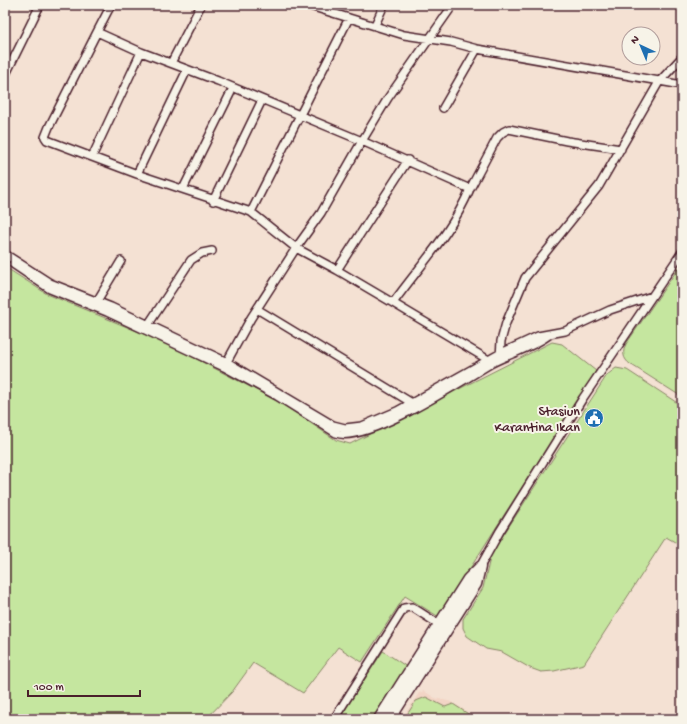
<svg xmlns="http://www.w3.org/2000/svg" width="687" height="724" font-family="'Gochi Hand',sans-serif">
	<rect width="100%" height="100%" fill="#f4e1d3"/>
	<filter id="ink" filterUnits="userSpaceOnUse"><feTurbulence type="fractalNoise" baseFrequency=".025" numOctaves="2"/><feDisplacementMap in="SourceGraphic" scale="8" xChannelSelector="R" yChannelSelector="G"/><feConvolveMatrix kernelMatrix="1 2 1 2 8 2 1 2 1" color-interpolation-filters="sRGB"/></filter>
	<g filter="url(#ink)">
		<path fill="#f2d4c5" d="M424,691L435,698L452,702L477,719H402L419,693Z"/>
		<path fill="#c5e69f" stroke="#888265" d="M682,263V397L630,364C623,359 622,352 626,344Z
			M5,267L47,294L166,343L279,402L336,440L350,444L552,342L562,344L596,371L439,617L405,596L362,662L338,647L303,693L253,663L232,692L206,719H5Z
			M616,368L627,370L682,406V546L666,537L584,664L554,671L541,672L530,668L502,652L486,649L467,636L463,628V619L483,588L491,554L607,375Z
			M383,651L407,667L374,719H339Z
			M426,697L445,707L453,704L476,719H404L416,701Z"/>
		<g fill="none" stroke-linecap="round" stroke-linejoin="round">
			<defs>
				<path id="minor" d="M307,5L404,35L451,42L477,49L682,85
					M375,25L384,5
					M97,32L49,127L45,137L47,140L137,174L251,212L296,248L321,213L362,141L218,81L141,52L97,32L111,5
					M171,63L201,5
					M5,76L40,5
					M443,108L477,49
					M92,157L141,52
					M137,174L187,70
					M183,189L233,88
					M470,189L497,138L503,132L509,129L567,141L621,149
					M213,201L262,100
					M251,212L349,18
					M5,254L50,283L111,307L227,362L333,425L345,428L362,426L397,411L499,354L538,336L565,331L610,310L652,296
					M13,264L50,289L107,312L224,367L277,396L336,433C365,445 463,380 492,363C511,353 532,348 549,335
					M337,270L408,160
					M97,301L121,261
					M393,303L492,362
					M257,309L412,403
					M146,328L191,260L202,253L212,251
					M500,357L501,341L506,323L525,278L599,186L659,82L682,57
					M224,367L251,318L296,248L337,270L393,303C421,264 451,234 470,189L362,141L388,98L453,5
					M480,567L500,531L583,398L682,252
					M334,719L404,608L412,607L440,625"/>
				<path id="secondary" d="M379,719L468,579L480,567
					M390,719L476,584L480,567"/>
			</defs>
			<use href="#minor" stroke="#4a1f2b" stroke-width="10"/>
			<use href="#secondary" stroke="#4a1f2b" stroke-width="13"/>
			<use href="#minor" stroke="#f7f3e8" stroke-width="7"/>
			<use href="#secondary" stroke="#f7f3e8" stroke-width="10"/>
		</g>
	</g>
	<defs>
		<symbol id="civic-disc" viewBox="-11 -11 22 22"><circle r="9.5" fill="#1f6fb2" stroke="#f7f3e8"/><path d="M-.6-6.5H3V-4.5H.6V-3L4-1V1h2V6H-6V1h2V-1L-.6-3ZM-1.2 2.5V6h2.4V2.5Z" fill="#fff"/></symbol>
	</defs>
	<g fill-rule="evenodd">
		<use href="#civic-disc" x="583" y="407" width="22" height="22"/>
	</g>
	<g text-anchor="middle" stroke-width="4" stroke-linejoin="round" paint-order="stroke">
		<g font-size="14" fill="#4a1f2b" stroke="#f7f3e8" text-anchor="end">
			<text x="580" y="415">Stasiun<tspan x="580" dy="16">Karantina Ikan</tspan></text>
		</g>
	</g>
	<rect width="687" height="724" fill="none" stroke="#f7f3e8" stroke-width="20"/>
	<rect x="10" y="10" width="667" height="704" fill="none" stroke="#4a1f2b" stroke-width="1.5" filter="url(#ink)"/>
	<g transform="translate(641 46) rotate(316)"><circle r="19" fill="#f7f3e8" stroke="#b29e9c"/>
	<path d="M0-3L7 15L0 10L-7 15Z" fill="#1f6fb2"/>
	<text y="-6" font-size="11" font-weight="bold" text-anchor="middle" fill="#4a1f2b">N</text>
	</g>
	<path d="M28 690v6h112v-6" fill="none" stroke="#4a1f2b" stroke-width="2"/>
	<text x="34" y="690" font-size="12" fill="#4a1f2b" stroke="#f7f3e8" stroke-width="3" paint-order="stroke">100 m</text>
</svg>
